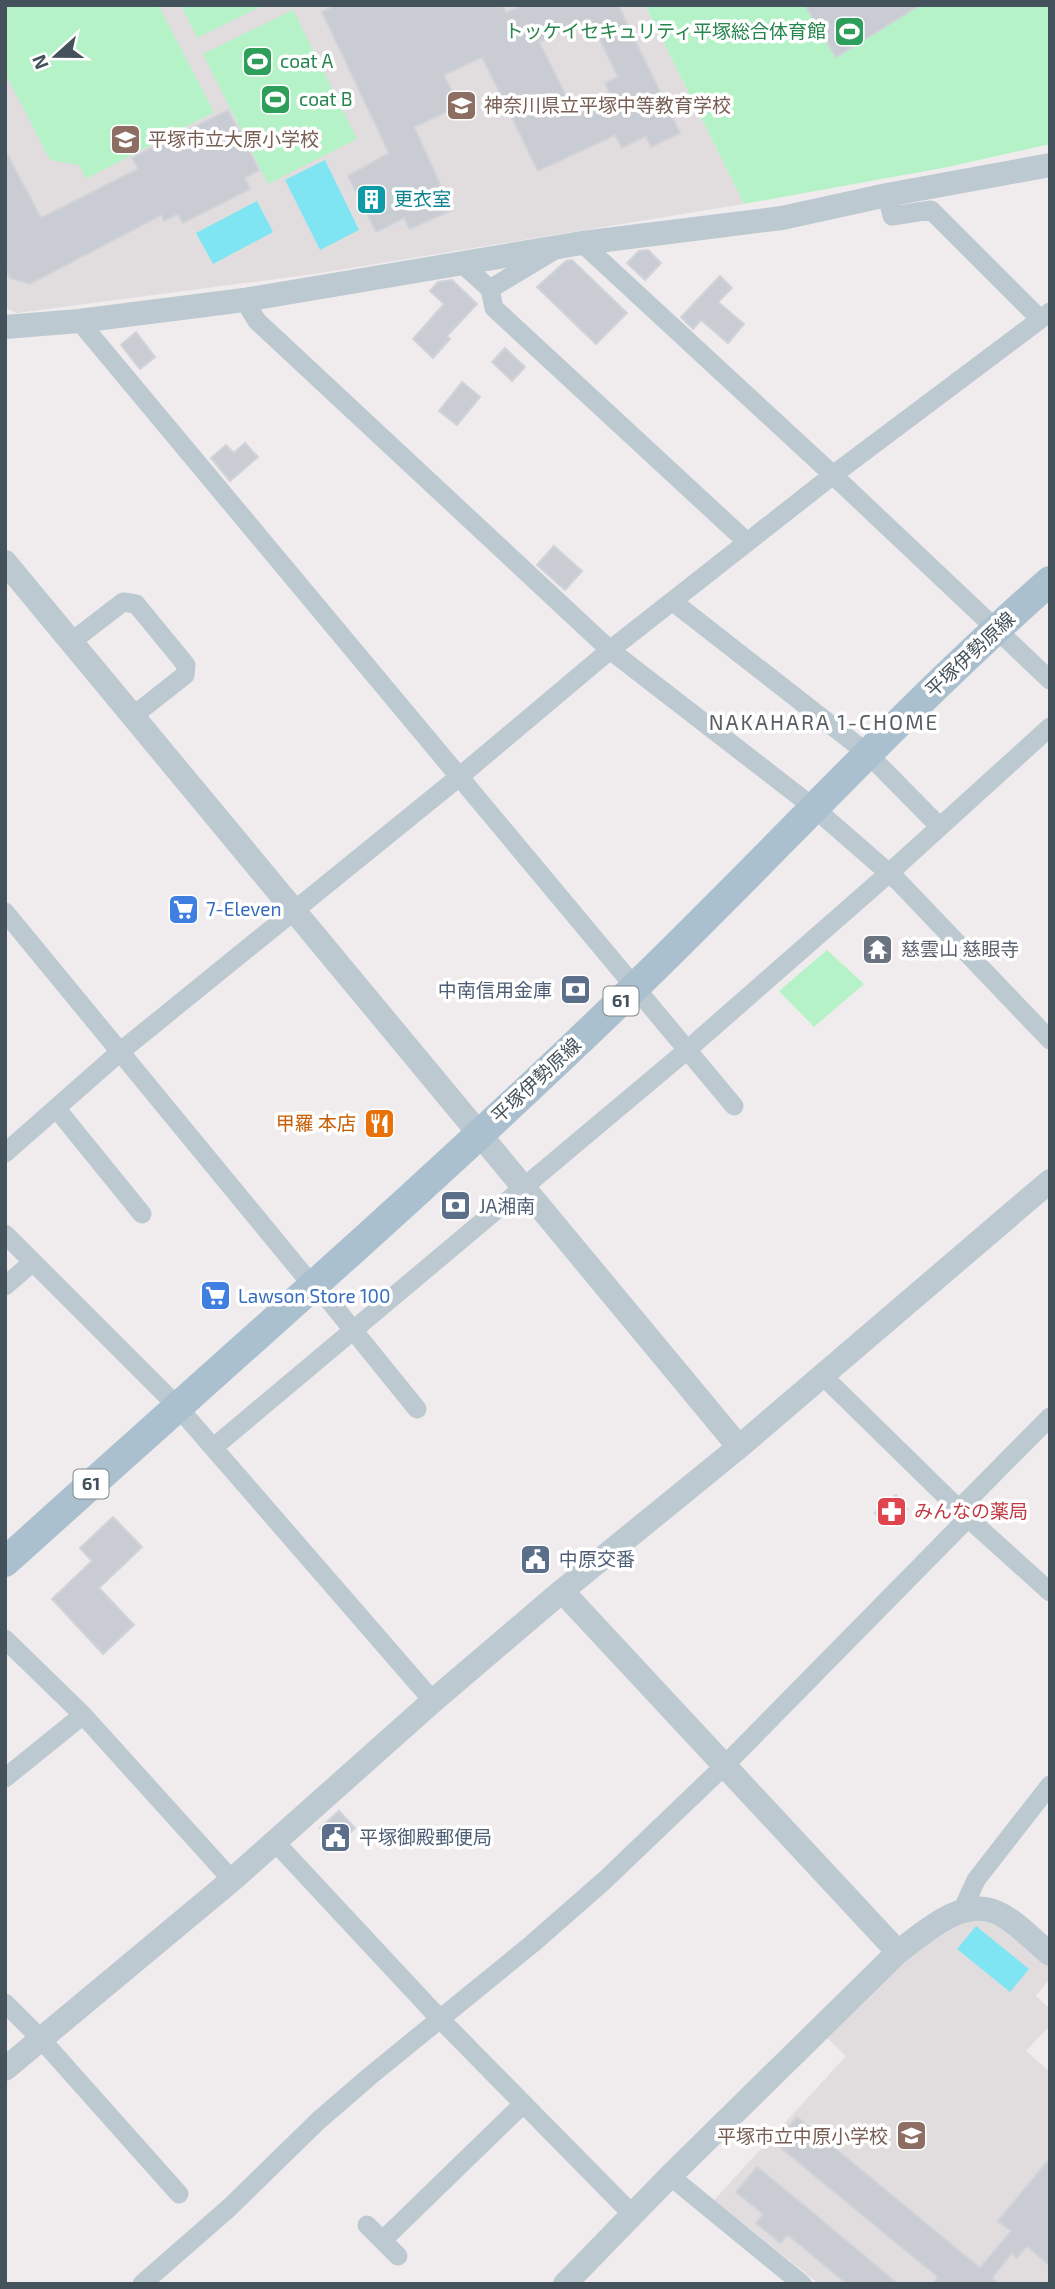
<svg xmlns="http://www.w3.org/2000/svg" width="1055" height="2289" font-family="'Exo 2','Noto Sans JP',sans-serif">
	<rect width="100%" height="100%" fill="#f0eced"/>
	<path fill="#e1dddf" d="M5,5H645L744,204L314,274L17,313L5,308Z
		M983,1914L1050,1962V1978L1036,1996L1050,2009V2026L1026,2051L1050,2072V2281L1048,2284H819L714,2200L846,2056L822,2033L922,1945L963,1919Z"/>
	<path fill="#b6f2c8" d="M5,5H158L214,112L86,179L79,165L50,160L5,73Z
		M181,5H264L197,38Z
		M645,5H1050V144L948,167L744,204Z
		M293,10L357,139L268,184L203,54Z
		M827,950L864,984L814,1027L779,991Z"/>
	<path fill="#7fe5f3" d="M325,160L359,230L320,250L285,180Z
		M257,201L273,232L213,264L196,233Z
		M976,1926L1029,1969L1010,1992L957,1949Z"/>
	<path fill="#c9ccd2" stroke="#d0d3d9" stroke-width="2" fill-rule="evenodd" d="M336,5H502L506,13L523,5H622L619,7L680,133L651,147L646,136L622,148L615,135L538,171L482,57L444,75L459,106L414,127L452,210L410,229L404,218L376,232L348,176L389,153L322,12ZM590,19L618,77L605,83L612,98L575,114L539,42Z
		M805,5H920L836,57Z
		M228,110L259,170L245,178L250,189L183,223L178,214L164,221L161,215L30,284L10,278L5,268V150L41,218L138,169L132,158Z
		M648,250L661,263L645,280L627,263L639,251Z
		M572,260L627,313L596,344L537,287L566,261Z
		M720,276L732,288L718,302L744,324L728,343L701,320L693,329L681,317Z
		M452,280L477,304L447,336L450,339L433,358L413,339L444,304L430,291L438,282Z
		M136,332L155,357L140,369L121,345Z
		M505,348L525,367L512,381L492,362Z
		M462,382L480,397L457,425L439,411Z
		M245,443L258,457L230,481L211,458L226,445L234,453Z
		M554,546L582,571L565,590L537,565Z
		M896,1495L907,1509L886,1526L875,1513Z
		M113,1517L142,1547L99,1588L134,1625L103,1654L52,1599L92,1561L80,1548Z
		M339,1811L355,1828L336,1846L320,1828Z
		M797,2117L980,2268L1011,2231L998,2221L1050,2158V2266L1027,2246L1017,2258L1012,2253L992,2278L999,2284H932L938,2277L775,2143Z
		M757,2167L806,2207L898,2284H847L788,2235L780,2243L756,2223L763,2214L736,2192Z"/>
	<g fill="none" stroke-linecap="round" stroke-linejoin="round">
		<path stroke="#bcc9d1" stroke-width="19" d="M887,195L892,216L931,210L1040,319
			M582,243L833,475L1050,680
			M460,262L490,289L494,308L747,542
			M490,289L553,251
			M244,300L257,321L610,650L813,807L898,881L1050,1040
			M79,321L734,1106
			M672,601L867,753L940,827
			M71,642L123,602L136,604L186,665L185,675L133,716
			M5,912L312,1285
			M56,1108L142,1214
			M5,1153L121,1051L459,777L610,650L833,475L1050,312
			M5,1234L177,1406L433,1701
			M315,1283L417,1409
			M5,1286L33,1262
			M823,1376L968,1518L1050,1592
			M214,1447L686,1051L888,874L1050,727
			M959,1509L1050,1417
			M5,1639L83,1715L232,1880
			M5,1778L83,1715
			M275,1842L440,2019L632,2214
			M962,1911L976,1880L1050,1785
			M5,2003L40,2038L179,2194
			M670,2176L802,2284
			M367,2225L398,2256
			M383,2240L523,2104
			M142,2284L230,2207L318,2121L370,2076L532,1944L605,1880L724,1766L968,1518"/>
		<path stroke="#bcc9d1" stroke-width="24" d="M5,327L79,321L244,300L582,243L782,218L887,195L1050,165
			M5,562L739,1447
			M562,1591L898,1952
			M5,2069L232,1880L433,1701L562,1591L739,1447L1050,1181
			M565,2284L670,2176L898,1952C925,1932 963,1896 998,1913C1017,1922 1034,1941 1050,1954"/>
		<path stroke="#aac0cf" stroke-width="30" d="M5,1562C215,1372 430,1186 633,989C773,854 904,709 1050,581"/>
	</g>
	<defs>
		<symbol id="stadium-square" viewBox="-11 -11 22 22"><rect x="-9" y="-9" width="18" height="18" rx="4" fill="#2e9e5b" stroke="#fff"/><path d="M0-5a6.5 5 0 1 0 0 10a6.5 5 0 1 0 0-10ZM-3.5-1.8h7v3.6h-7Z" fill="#fff"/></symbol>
		<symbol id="school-square" viewBox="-11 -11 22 22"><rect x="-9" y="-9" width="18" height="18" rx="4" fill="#8d6e63" stroke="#fff"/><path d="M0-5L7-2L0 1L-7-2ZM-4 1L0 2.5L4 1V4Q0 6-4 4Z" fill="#fff"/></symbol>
		<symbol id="building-square" viewBox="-11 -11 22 22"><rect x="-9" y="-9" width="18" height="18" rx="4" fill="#0f9aa8" stroke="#fff"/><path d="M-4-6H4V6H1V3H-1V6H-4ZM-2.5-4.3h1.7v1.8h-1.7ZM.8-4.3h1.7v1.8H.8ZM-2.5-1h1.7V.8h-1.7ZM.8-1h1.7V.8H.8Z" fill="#fff"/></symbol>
		<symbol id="supermarket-square" viewBox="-11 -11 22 22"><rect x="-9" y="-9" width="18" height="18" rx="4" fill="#3f7fe0" stroke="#fff"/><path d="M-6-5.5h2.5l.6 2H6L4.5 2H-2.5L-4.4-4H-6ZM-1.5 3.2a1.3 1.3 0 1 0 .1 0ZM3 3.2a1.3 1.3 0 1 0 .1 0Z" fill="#fff"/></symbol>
		<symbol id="temple-square" viewBox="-11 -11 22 22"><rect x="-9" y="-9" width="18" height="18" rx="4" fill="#6b7280" stroke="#fff"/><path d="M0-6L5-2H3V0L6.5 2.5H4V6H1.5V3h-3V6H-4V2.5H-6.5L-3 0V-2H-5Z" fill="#fff"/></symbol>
		<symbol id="bank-square" viewBox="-11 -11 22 22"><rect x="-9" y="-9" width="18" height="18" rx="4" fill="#5c6f8a" stroke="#fff"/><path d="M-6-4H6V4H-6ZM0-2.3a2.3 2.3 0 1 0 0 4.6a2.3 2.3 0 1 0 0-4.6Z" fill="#fff"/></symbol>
		<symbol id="restaurant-square" viewBox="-11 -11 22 22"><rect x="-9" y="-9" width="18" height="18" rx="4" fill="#e8710a" stroke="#fff"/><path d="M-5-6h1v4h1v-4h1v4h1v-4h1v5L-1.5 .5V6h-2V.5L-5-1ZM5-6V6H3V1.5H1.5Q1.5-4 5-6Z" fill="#fff"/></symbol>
		<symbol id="pharmacy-square" viewBox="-11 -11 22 22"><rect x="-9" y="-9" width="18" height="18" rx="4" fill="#e0444e" stroke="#fff"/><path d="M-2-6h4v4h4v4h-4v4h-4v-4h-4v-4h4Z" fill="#fff"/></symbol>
		<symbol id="civic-square" viewBox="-11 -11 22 22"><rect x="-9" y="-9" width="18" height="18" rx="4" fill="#5c6f8a" stroke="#fff"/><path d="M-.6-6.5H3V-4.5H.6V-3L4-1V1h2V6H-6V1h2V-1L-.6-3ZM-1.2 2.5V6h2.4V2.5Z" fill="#fff"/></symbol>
	</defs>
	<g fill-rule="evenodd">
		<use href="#stadium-square" x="832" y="14" width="35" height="35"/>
		<use href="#stadium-square" x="240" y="44" width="35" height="35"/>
		<use href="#stadium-square" x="258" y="82" width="35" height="35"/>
		<use href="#school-square" x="444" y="88" width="35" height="35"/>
		<use href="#school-square" x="108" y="122" width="35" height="35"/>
		<use href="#building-square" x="354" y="182" width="35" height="35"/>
		<use href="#supermarket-square" x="166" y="892" width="35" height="35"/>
		<use href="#temple-square" x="860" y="932" width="35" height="35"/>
		<use href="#bank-square" x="558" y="972" width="35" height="35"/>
		<use href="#restaurant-square" x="362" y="1106" width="35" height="35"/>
		<use href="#bank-square" x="438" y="1188" width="35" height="35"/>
		<use href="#supermarket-square" x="198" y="1278" width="35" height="35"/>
		<use href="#pharmacy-square" x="874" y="1494" width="35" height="35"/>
		<use href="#civic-square" x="518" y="1542" width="35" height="35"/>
		<use href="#civic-square" x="318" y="1820" width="35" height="35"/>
		<use href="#school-square" x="894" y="2118" width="35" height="35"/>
	</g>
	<g text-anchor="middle" stroke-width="7" stroke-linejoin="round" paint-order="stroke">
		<g fill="#fff" stroke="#7c868d" stroke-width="2">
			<rect x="603.5" y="986.5" width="35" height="29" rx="5"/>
			<rect x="73.5" y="1469.5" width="35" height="29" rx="5"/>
		</g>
		<g font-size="18" font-weight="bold" fill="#44525c">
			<text x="621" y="1007">61</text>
			<text x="91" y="1490">61</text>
		</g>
		<g font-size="19" fill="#27864d" stroke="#fff" text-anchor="start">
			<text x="826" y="38" text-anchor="end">トッケイセキュリティ平塚総合体育館</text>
			<text x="280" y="68">coat A</text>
			<text x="299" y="106">coat B</text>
		</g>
		<g font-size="19" fill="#785e54" stroke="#fff" text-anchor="start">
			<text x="484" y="112">神奈川県立平塚中等教育学校</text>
			<text x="148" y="146">平塚市立大原小学校</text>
			<text x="888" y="2143" text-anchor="end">平塚市立中原小学校</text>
		</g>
		<g font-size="19" fill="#0d838f" stroke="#fff" text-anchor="start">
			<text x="394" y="206">更衣室</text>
		</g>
		<g font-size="19" fill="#44525c" stroke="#fff">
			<text transform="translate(970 654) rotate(-43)" y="7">平塚伊勢原線</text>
			<text transform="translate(536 1080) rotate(-43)" y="7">平塚伊勢原線</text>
		</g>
		<g font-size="19" fill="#366cbe" stroke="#fff" text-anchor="start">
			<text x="206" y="916">7-Eleven</text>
			<text x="238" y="1303">Lawson Store 100</text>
		</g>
		<g font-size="19" fill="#5b616d" stroke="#fff" text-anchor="start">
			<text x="901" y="956">慈雲山 慈眼寺</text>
		</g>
		<g font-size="19" fill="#4e5e75" stroke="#fff" text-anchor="start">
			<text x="552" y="997" text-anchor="end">中南信用金庫</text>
			<text x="479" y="1213">JA湘南</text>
			<text x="559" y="1566">中原交番</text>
			<text x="359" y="1844">平塚御殿郵便局</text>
		</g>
		<g font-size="19" fill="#c56008" stroke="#fff" text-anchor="end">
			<text x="356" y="1130">甲羅 本店</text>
		</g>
		<g font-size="19" fill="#be3a42" stroke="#fff" text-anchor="start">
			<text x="914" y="1518">みんなの薬局</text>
		</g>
		<g font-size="21" letter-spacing="2" fill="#595e62" stroke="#fff">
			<text x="824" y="730">NAKAHARA 1-CHOME</text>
		</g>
	</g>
	<rect width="1055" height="2289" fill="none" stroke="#44525c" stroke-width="14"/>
	<g transform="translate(56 56) rotate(249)" stroke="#ffffff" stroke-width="5" paint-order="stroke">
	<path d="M0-5L12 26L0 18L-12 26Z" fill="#44525c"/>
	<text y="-10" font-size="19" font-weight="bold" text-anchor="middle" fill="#44525c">N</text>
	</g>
</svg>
